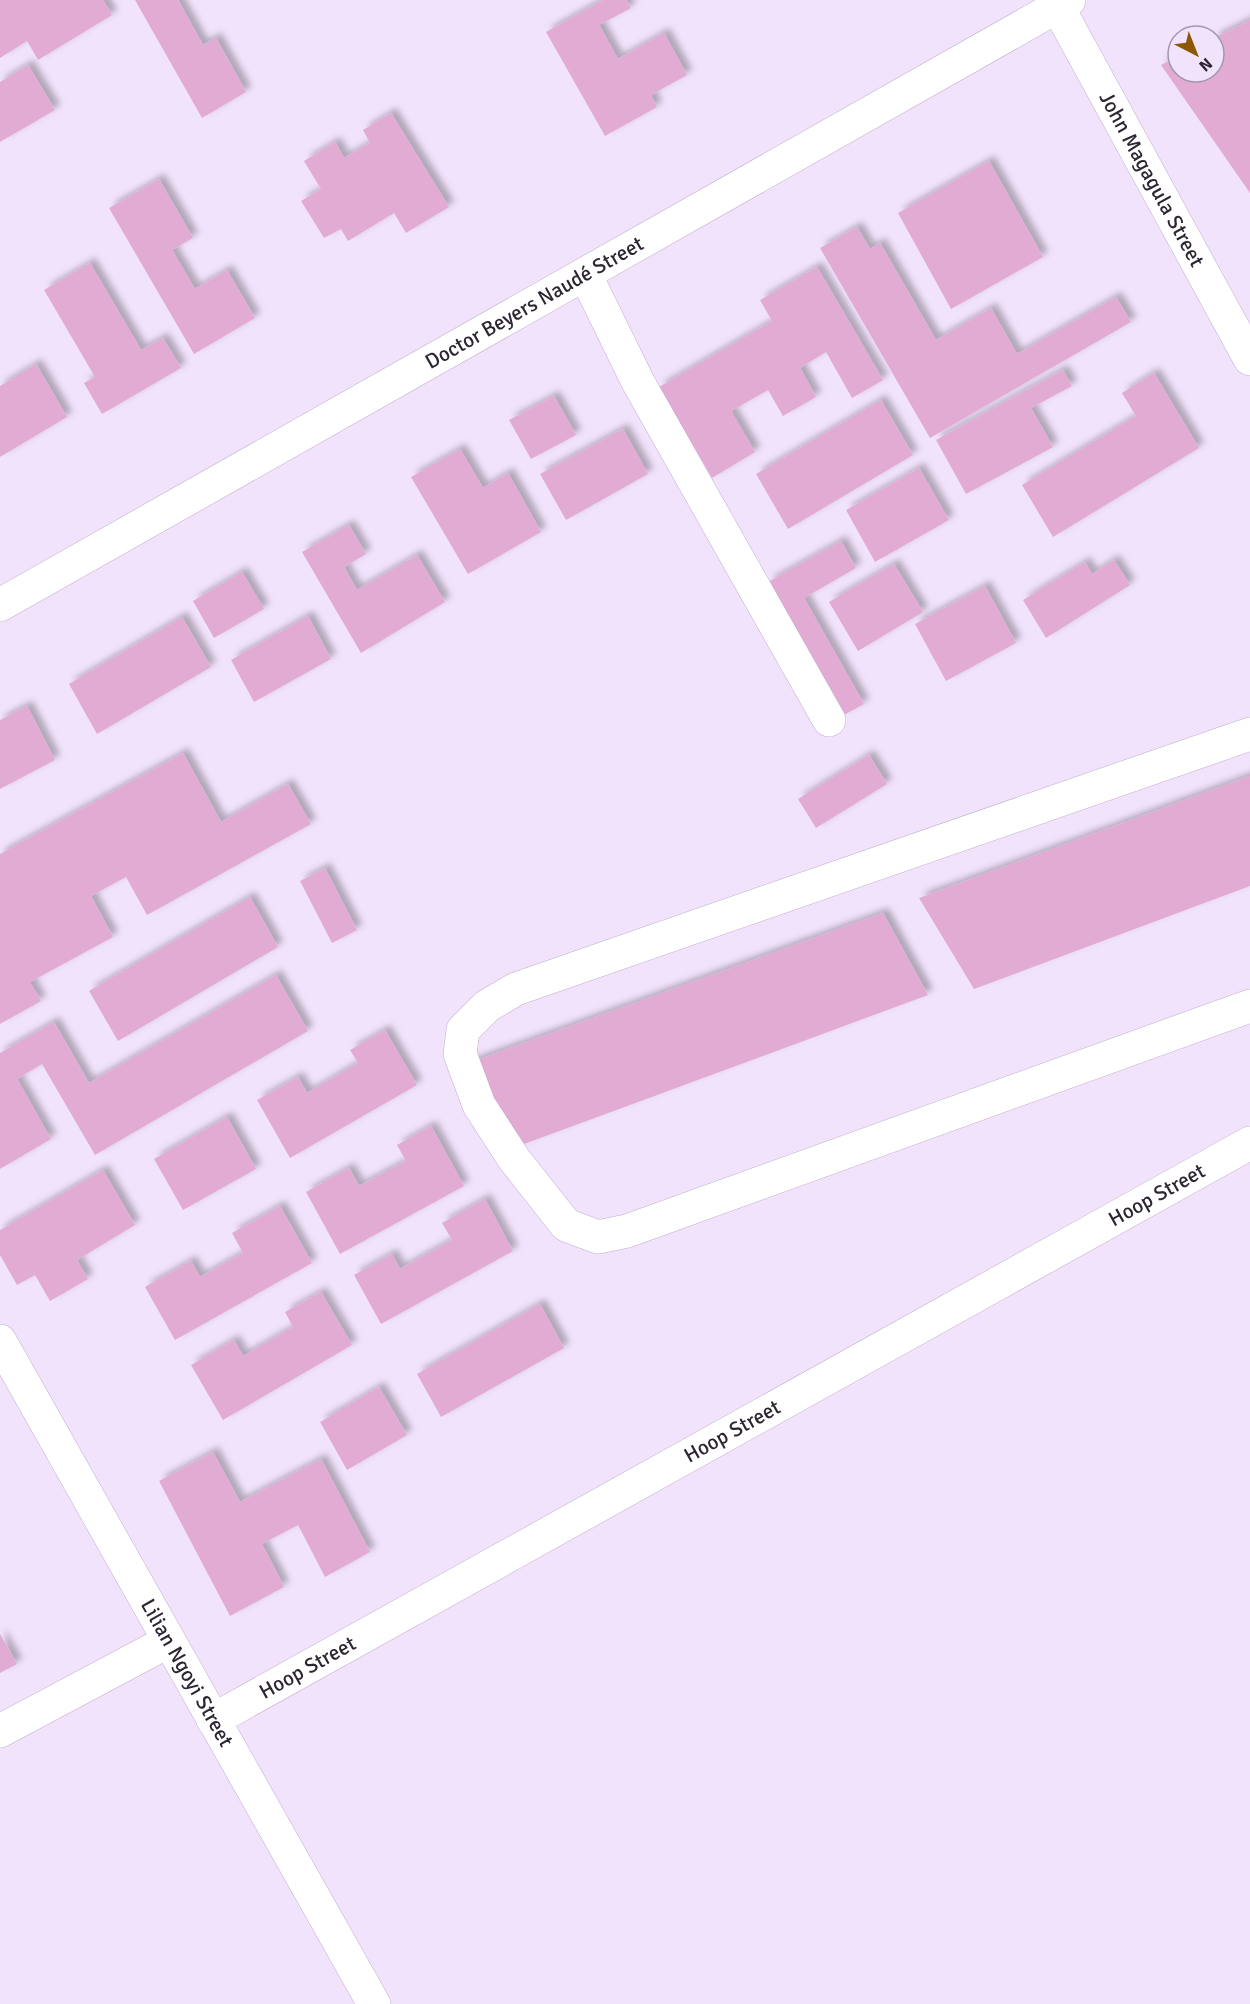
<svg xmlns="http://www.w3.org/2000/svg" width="1250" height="2004" font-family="Signika,sans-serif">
	<defs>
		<filter id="shadow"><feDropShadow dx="5.5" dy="-5.5" stdDeviation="3" flood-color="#0004"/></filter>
	</defs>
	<rect width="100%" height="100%" fill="#f2e3fd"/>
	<path fill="#e2abd4" filter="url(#shadow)" d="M0,0H103L112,15L38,60L27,41L0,58Z
		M135,0H178L203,45L216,38L246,92L202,118Z
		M603,0H626L631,8L599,25L618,59L664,33L687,75L651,95L657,107L605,136L546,32Z
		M1250,20V193L1161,65L1178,56V72H1214V38Z
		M28,65L55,110L0,142V82Z
		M391,113L449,207L406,233L394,213L348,241L341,229L324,238L301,201L321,189L304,161L335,142L344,158L370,143L363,130Z
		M989,161L1043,257L951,309L898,213Z
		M159,179L193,238L172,250L195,289L227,270L255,318L194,354L109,208Z
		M857,227L870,249L880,243L936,340L991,308L1017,354L1116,297L1131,322L930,438L820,248Z
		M90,263L141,350L163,338L181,368L102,414L84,383L95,377L44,290Z
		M817,267L883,380L852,398L826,352L800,368L816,397L783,416L768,390L731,411L755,452L712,478L659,387L772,321L760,300Z
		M36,364L67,417L0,457V386Z
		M1063,370L1072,386L1031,408L1053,447L966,494L936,440Z
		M1154,373L1199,448L1053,537L1022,485L1136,416L1122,393Z
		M554,396L576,435L531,459L509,420Z
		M881,400L913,455L788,529L756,474Z
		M623,429L648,474L566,520L540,474Z
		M460,449L483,488L508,473L541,532L468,574L411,477Z
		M919,468L949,520L875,562L846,510Z
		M349,525L366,554L344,567L357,590L417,555L445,602L361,653L302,552Z
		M841,541L856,568L804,598L864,704L844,715L768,582Z
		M1114,560L1130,585L1046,638L1023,600L1085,562L1092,574Z
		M894,564L923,612L858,651L829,602Z
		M242,572L264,609L214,638L193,601Z
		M985,586L1016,643L946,681L915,624Z
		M308,616L331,659L254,702L231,660Z
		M182,617L211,667L97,734L69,684Z
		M27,706L55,760L0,789V720Z
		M183,753L221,822L288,784L311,824L147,915L126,877L91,896L113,937L30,982L41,1001L0,1024V854Z
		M869,755L887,784L816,828L798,799Z
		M1250,776V886L974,989L919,898Z
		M325,868L357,930L332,943L300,881Z
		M250,897L278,947L118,1041L89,991Z
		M883,913L928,995L516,1147L466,1064Z
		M276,975L308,1031L95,1155L42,1064L17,1079L51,1139L0,1169V1053L54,1022L89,1083Z
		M385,1030L417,1085L290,1158L257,1100L298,1077L307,1093L358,1063L350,1050Z
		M227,1117L256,1169L183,1210L154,1159Z
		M431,1126L464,1186L340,1254L306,1192L349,1168L359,1186L406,1161L397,1145Z
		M103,1170L135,1225L77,1260L88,1279L50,1301L35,1275L17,1285L0,1255V1230Z
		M485,1199L513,1251L381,1324L354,1275L392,1254L400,1269L452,1240L442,1223Z
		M280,1206L312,1263L175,1340L145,1287L191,1261L200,1277L243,1253L232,1233Z
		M321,1292L352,1345L223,1420L191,1365L234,1340L243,1356L293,1327L285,1312Z
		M540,1304L564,1348L441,1417L417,1374Z
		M379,1387L407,1435L347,1470L320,1422Z
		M213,1452L240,1502L321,1459L370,1552L325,1577L298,1525L262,1544L284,1587L230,1616L159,1481Z
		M0,1634L17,1664L0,1673Z"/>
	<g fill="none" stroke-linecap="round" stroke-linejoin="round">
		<defs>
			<g id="minor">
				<path id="s1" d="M1054,0L1250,359"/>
				<path d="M585,274L638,382L829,720"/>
				<path id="s2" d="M0,605L1069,0"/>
				<path d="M1250,734L516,989L487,1006L463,1030L460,1054L479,1105L514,1159L566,1225L598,1237L627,1231L1250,1006"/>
				<path id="s3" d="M0,1341L374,2004"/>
				<path id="s4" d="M213,1720L1250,1143"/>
				<path d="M0,1731L169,1641"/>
			</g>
		</defs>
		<use href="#minor" stroke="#c0aecc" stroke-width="34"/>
		<use href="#minor" stroke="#fff" stroke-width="33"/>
	</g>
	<g text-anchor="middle" stroke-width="4.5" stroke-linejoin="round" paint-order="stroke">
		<g font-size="21" fill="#2d2632" stroke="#f2e3fd">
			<text dy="7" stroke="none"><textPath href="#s1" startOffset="204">John Magagula Street</textPath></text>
			<text dy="7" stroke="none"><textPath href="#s2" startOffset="614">Doctor Beyers Naudé Street</textPath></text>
			<text dy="7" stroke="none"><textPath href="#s4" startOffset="1080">Hoop Street</textPath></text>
			<text dy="7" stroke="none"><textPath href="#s4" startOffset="594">Hoop Street</textPath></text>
			<text dy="7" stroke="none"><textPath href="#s4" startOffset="108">Hoop Street</textPath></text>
			<text dy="7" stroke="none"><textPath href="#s3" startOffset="381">Lilian Ngoyi Street</textPath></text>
		</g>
	</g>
	<g transform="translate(1196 54) rotate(138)"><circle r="28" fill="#f2e3fd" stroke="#a397ac" stroke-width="1.5"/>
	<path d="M0-4.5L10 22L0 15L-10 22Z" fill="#8b5904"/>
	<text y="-9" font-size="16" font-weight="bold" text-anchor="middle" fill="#2d2632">N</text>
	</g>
</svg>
